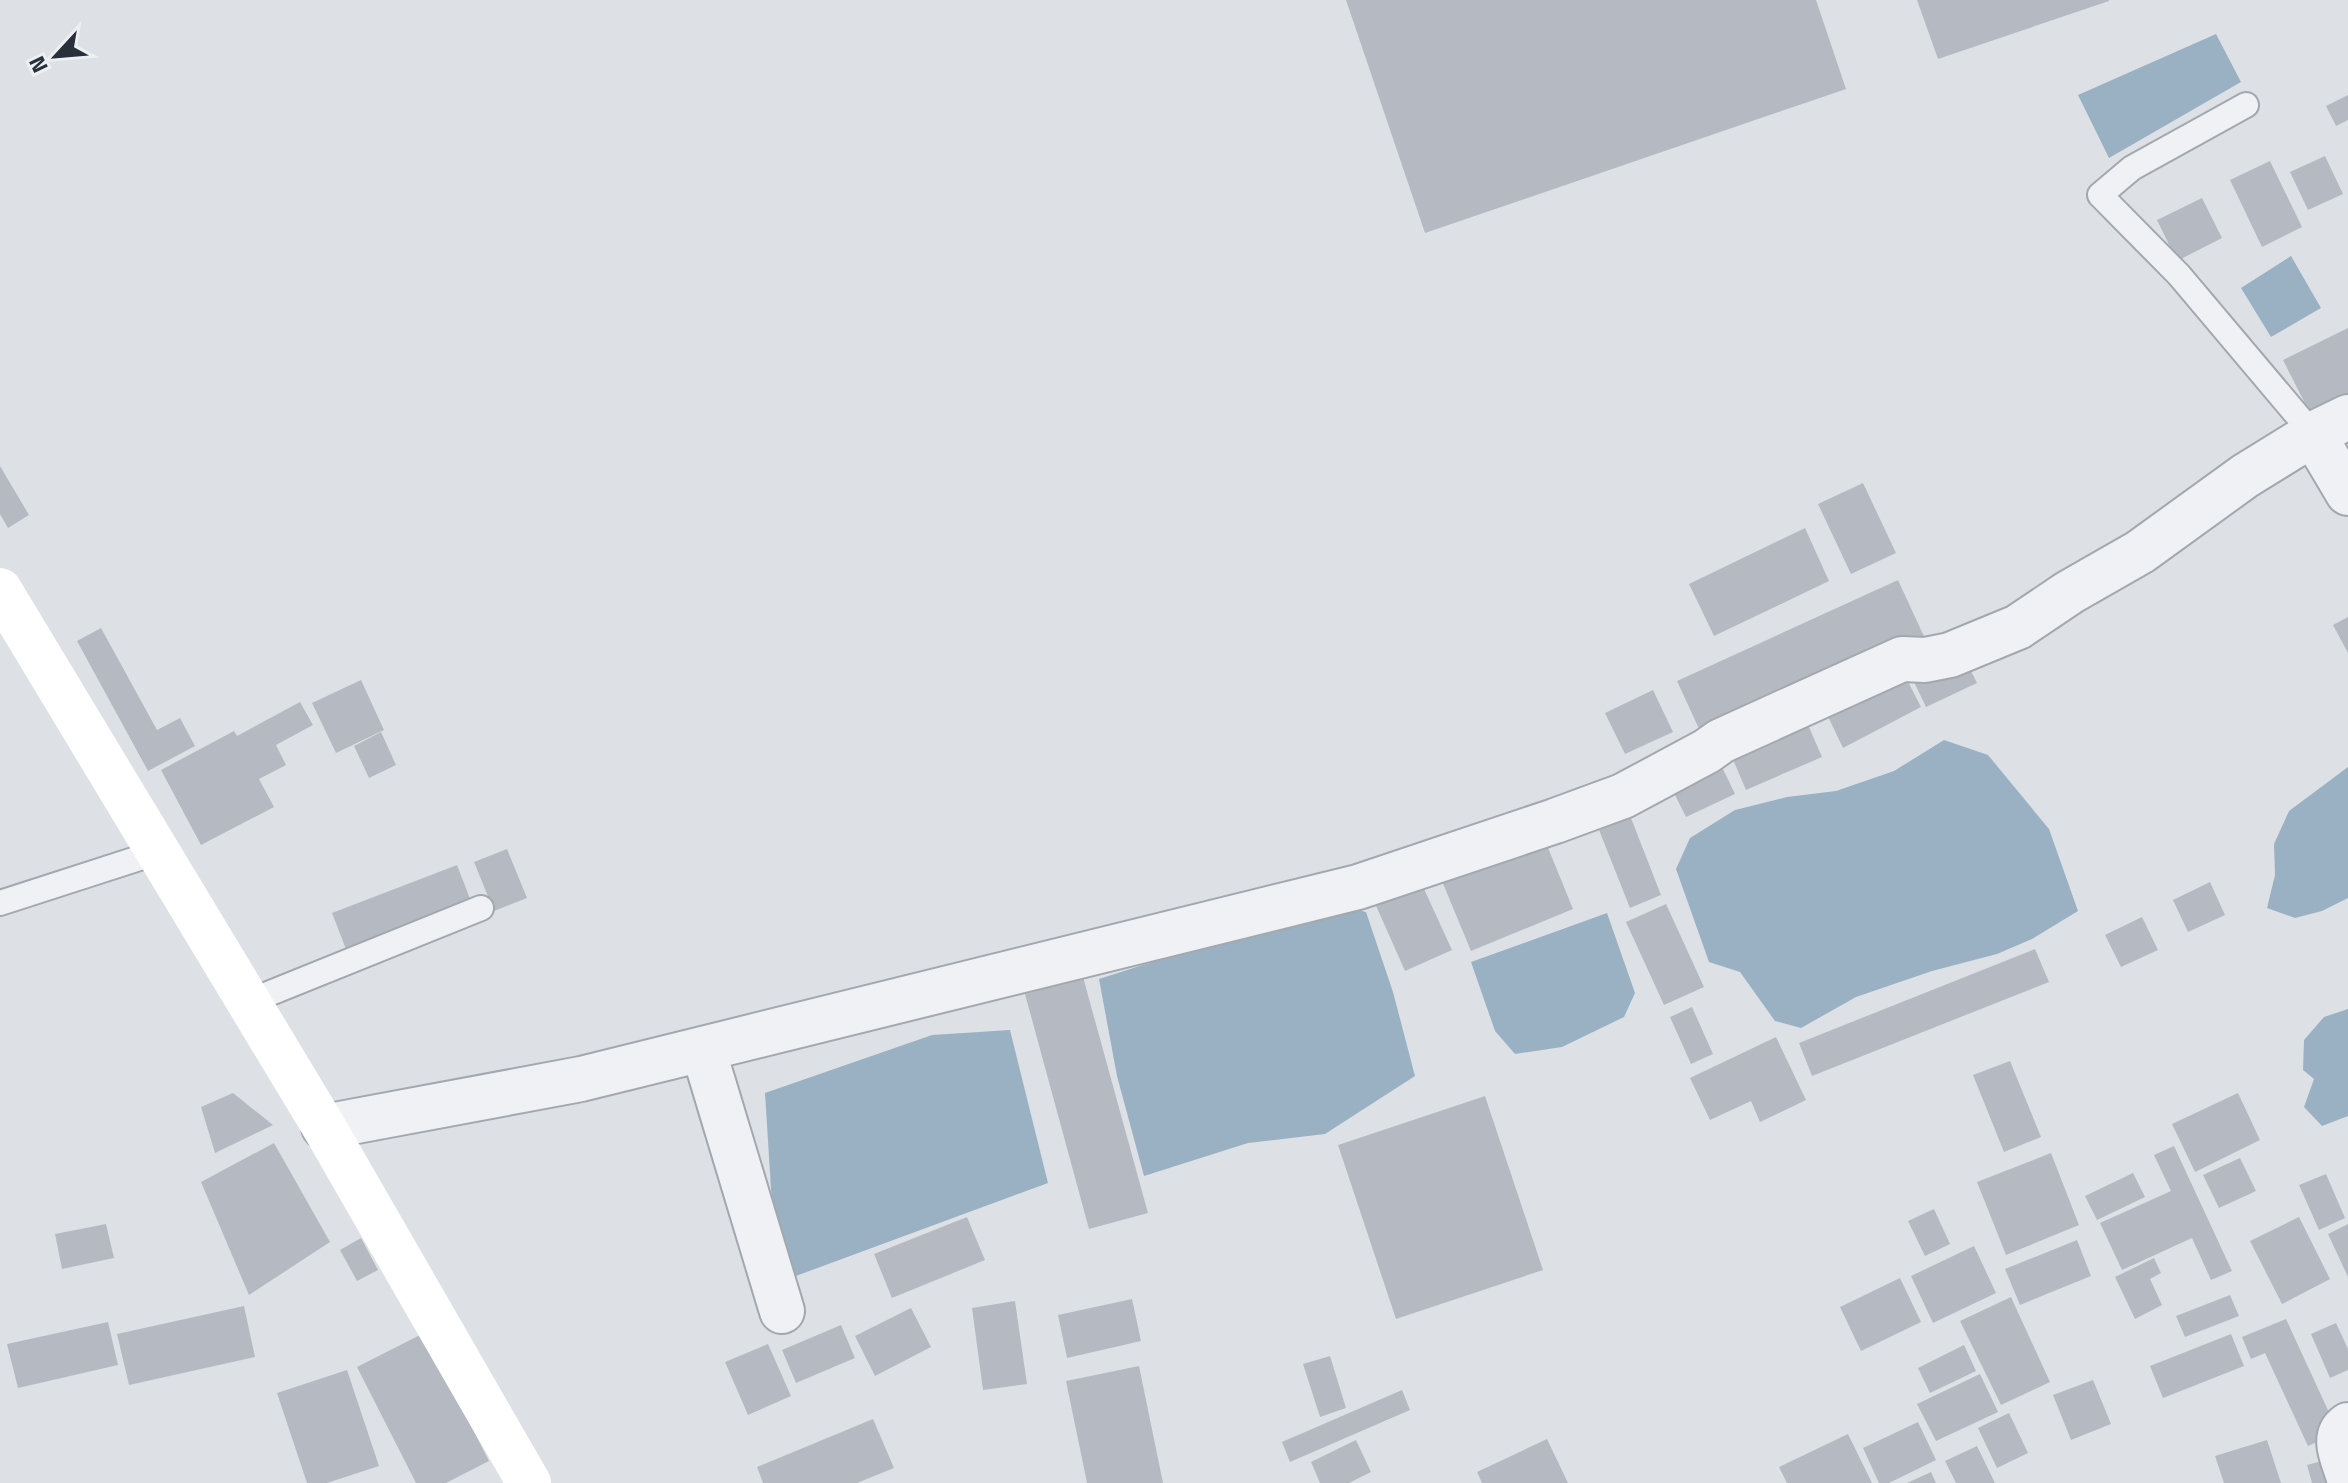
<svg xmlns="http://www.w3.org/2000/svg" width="2348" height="1483" font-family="'Titillium Web',sans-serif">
	<rect width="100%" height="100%" fill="#dde1e6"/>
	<path fill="#9ab1c3" d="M2216,34L2241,82L2109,158L2078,95Z
		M2291,256L2321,308L2271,337L2241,288Z
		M1944,740L1988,755L2049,829L2078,911L2032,939L1997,954L1932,971L1856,997L1801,1028L1775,1021L1740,972L1709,962L1676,869L1690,838L1735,810L1787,797L1836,791L1894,771Z
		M2348,767V898L2322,911L2295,918L2267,908L2275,875L2274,844L2289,811Z
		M1333,904L1366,912L1393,992L1415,1076L1325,1134L1248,1143L1144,1176L1117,1076L1099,979Z
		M1607,913L1635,993L1624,1017L1562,1047L1515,1054L1495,1031L1471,962Z
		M2348,1009V1116L2322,1126L2304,1107L2314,1079L2303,1070L2304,1040L2324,1017Z
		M1010,1030L1048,1183L785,1280L771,1189L765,1093L932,1035Z"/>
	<path fill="#b5bac2" d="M1346,0H1816L1846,89L1425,233Z
		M1917,0H2109V1L1938,59Z
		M2348,95V120L2336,126L2326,106Z
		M2325,156L2343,194L2308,210L2290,172Z
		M2270,161L2302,227L2262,247L2230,180Z
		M2202,198L2222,238L2177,261L2157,220Z
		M2348,328V409L2316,425L2283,360Z
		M0,466L29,515L8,528L0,514Z
		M1863,483L1896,553L1851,574L1818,504Z
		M1805,528L1829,581L1714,636L1689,584Z
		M1898,580L1927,643L1706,744L1677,681Z
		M2348,617V653L2333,625Z
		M101,628L157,730L180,718L195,746L148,771L77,641Z
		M1963,655L1977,683L1926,707L1913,680Z
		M1900,666L1921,707L1843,748L1823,706Z
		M361,680L384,730L336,753L312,703Z
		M1653,690L1673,732L1625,754L1605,713Z
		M300,702L313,725L276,745L286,765L259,779L274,807L201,845L161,770L234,731L237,736Z
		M1802,711L1822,757L1746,790L1726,743Z
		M381,732L396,765L369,778L354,746Z
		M1722,767L1735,794L1686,817L1673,791Z
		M1631,818L1661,895L1630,908L1599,830Z
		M1542,833L1573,909L1471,951L1439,874Z
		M507,849L527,898L494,911L474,862Z
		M457,865L474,909L349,957L332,913Z
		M1419,878L1452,950L1405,971L1373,899Z
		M2210,882L2225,915L2188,932L2173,900Z
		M1666,904L1704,987L1664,1005L1626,922Z
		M2142,917L2158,950L2121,967L2105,935Z
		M2035,949L2049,982L1812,1076L1799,1043Z
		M1083,977L1148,1213L1089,1229L1025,994Z
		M1692,1007L1713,1054L1691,1064L1670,1017Z
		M1776,1037L1806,1100L1760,1122L1751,1101L1710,1120L1690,1078Z
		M2010,1061L2041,1137L2004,1152L1973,1075Z
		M233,1093L273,1125L215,1153L201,1107Z
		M2238,1093L2260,1140L2195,1172L2172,1124Z
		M1485,1096L1543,1270L1396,1319L1338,1145Z
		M274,1143L330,1242L249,1295L201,1182Z
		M2174,1146L2232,1271L2211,1280L2192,1238L2122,1270L2100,1223L2171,1191L2154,1155Z
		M2051,1153L2079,1225L2006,1255L1977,1182Z
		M2240,1158L2256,1191L2219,1208L2203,1175Z
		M2133,1173L2145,1197L2097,1220L2085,1196Z
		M2326,1174L2345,1218L2319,1230L2299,1185Z
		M1934,1209L1950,1244L1925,1256L1908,1221Z
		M967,1217L985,1260L892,1298L874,1254Z
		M2299,1217L2330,1279L2282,1304L2250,1241Z
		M106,1224L114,1258L62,1269L55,1234Z
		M2348,1224V1277L2328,1234Z
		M361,1238L378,1270L357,1281L340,1250Z
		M2077,1240L2091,1276L2020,1305L2005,1269Z
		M1974,1246L1996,1293L1933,1323L1911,1276Z
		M2154,1258L2161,1273L2150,1279L2162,1305L2135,1319L2115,1277Z
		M1900,1278L1921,1322L1861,1351L1840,1307Z
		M2230,1295L2239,1316L2185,1337L2176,1316Z
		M2011,1297L2050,1382L2001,1405L1960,1321Z
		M1132,1299L1141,1341L1067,1358L1058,1315Z
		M1015,1301L1027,1384L983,1390L972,1308Z
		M244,1306L255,1357L129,1385L117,1334Z
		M911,1308L931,1347L875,1376L855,1336Z
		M2286,1319L2338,1432L2308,1446L2265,1353L2251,1359L2242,1337Z
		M108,1322L118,1365L18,1388L7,1344Z
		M2336,1323L2348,1349V1370L2330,1378L2311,1334Z
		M841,1325L855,1358L796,1383L782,1350Z
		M424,1333L489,1461L446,1483H416L357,1367Z
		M2231,1334L2244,1366L2163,1398L2150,1366Z
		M768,1344L791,1396L748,1415L725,1362Z
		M1964,1345L1976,1371L1930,1393L1918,1368Z
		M1330,1356L1346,1408L1320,1417L1303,1364Z
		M1139,1366L1163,1483H1087L1066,1381Z
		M347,1370L379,1466L327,1483H307L277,1393Z
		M1980,1374L1998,1412L1936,1441L1917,1404Z
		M2093,1380L2111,1424L2071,1440L2053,1395Z
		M1402,1390L1410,1410L1290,1462L1282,1442Z
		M2009,1413L2028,1453L1997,1468L1978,1428Z
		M873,1419L894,1468L857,1483H763L757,1467Z
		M1918,1422L1936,1460L1889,1483H1879L1863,1448Z
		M1848,1434L1872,1483H1787L1779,1467Z
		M1547,1439L1568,1483H1482L1477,1472Z
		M1356,1440L1371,1472L1349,1483H1320L1311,1462Z
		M2267,1440L2281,1483H2224L2215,1456Z
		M1977,1446L1995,1483H1956L1945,1461Z
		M2337,1457L2344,1483H2312L2307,1465Z
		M1931,1472L1936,1483H1907Z"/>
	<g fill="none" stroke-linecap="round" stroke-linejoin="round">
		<defs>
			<path id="service" d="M2246,105L2132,168L2100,195L2179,275L2313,434
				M0,903L158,852
				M248,1002L481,908"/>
			<path id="minor" d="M2313,434L2348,417
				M703,1049L782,1311
				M324,1127L581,1079L1358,887L1555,821L1623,796L1707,751L1721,741L1902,659L1925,660L1950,655L2018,627L2070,592L2140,552L2245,476L2313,434L2348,493
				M2348,1425C2331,1437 2343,1458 2348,1475"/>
		</defs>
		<use href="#service" stroke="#a3a8af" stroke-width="28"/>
		<use href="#minor" stroke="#a3a8af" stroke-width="48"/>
		<use href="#service" stroke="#eff1f4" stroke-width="24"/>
		<use href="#minor" stroke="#eff1f4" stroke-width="44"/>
		<path stroke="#fff" stroke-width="44" d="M0,590L324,1127L529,1483"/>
	</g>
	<g transform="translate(56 56) rotate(244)" stroke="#ecf0f3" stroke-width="6" paint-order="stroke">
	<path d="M0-6L14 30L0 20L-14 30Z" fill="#28303b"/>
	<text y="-12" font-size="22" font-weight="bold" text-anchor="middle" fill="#28303b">N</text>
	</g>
</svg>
